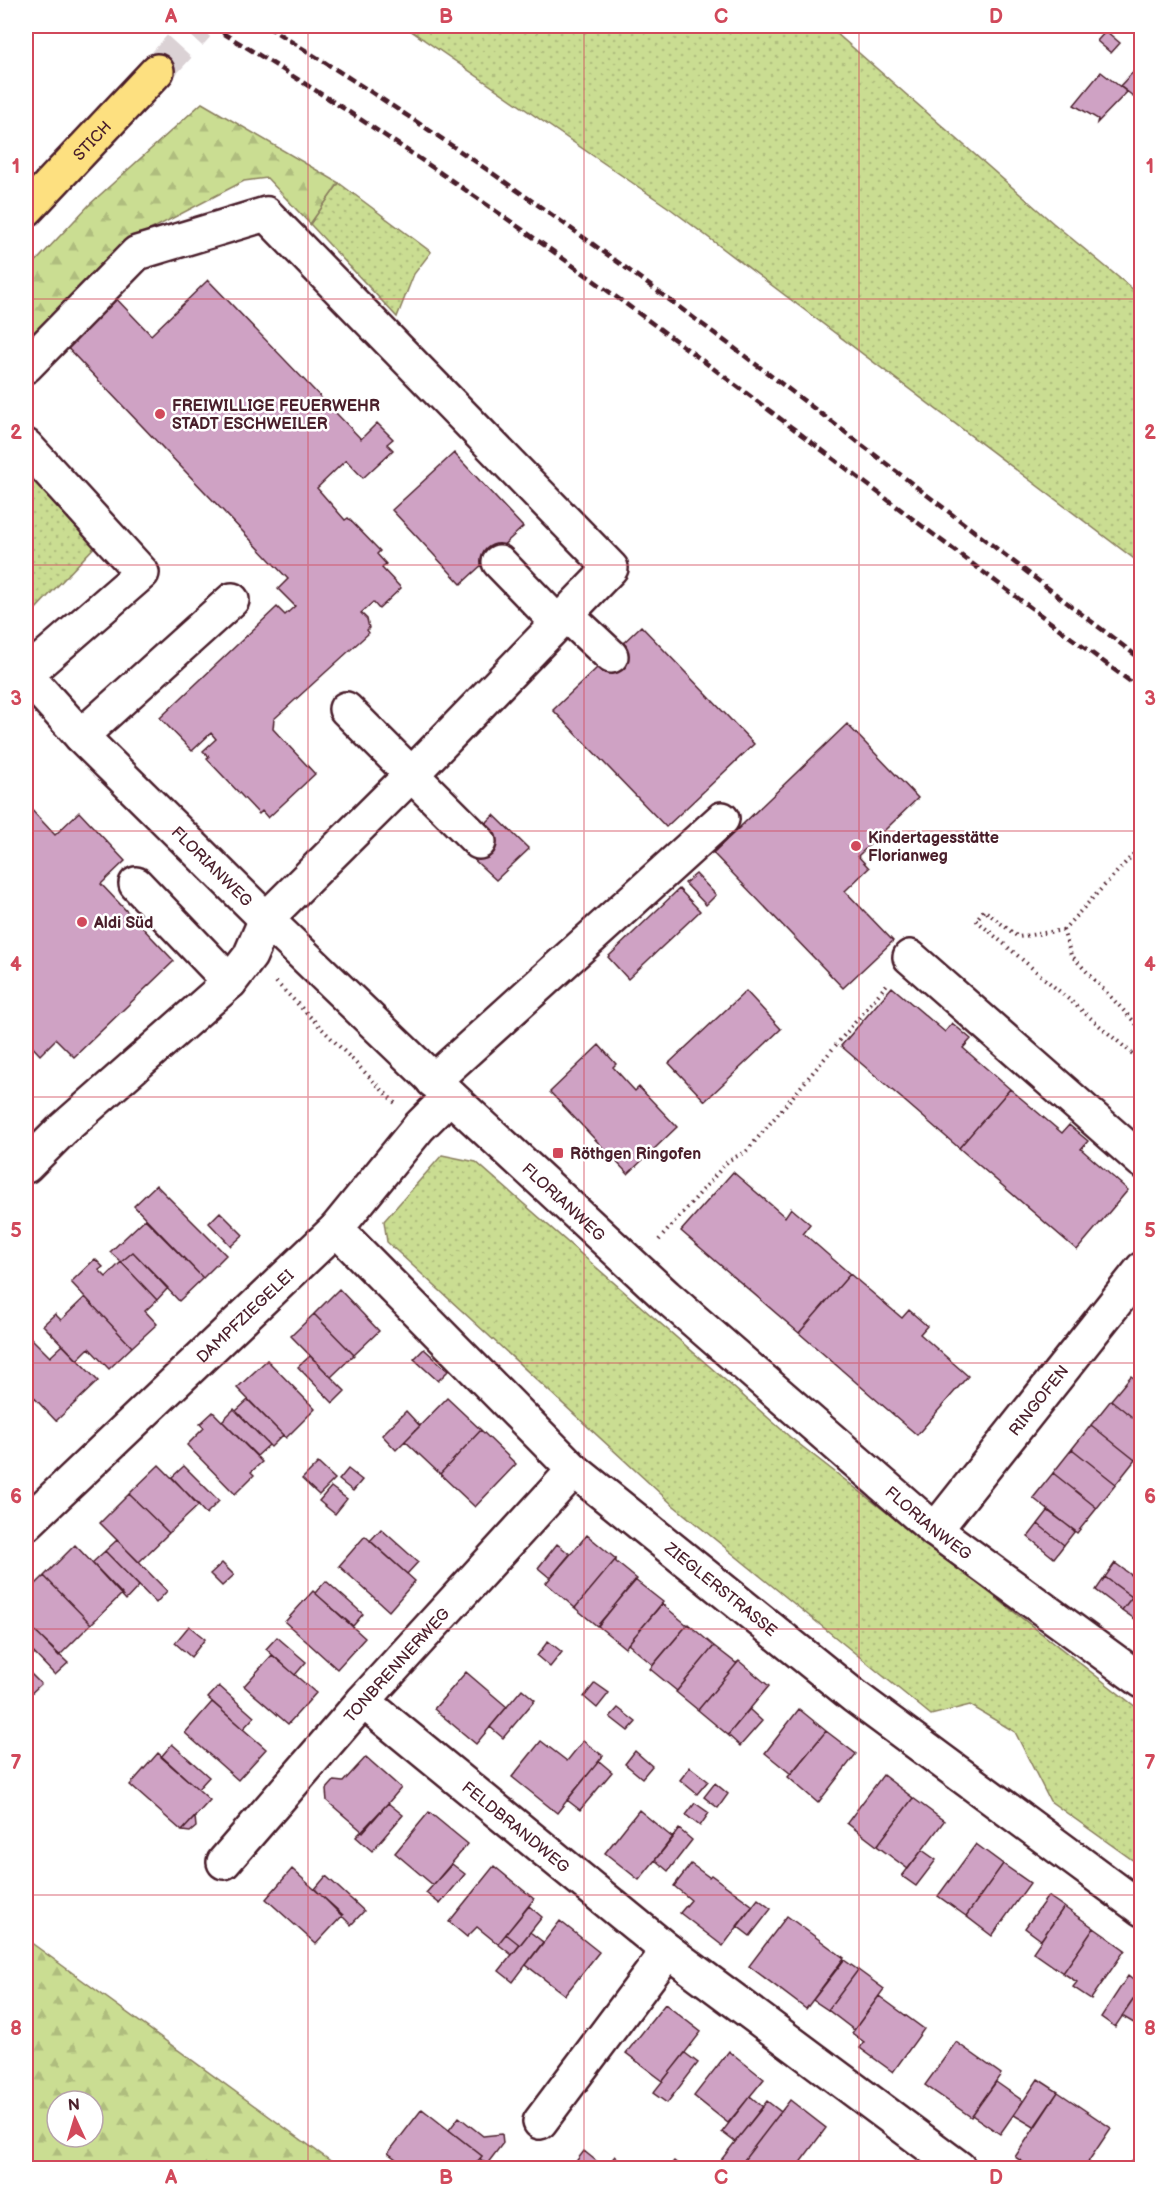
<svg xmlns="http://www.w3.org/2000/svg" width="1167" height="2194" font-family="'Balsamiq Sans',sans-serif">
	<defs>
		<pattern id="grass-dots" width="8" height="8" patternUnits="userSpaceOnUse" patternTransform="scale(1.5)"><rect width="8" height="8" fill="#cadd92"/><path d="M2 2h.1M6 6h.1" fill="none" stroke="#afbd7e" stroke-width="1.8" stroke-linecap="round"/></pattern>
		<pattern id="forest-firs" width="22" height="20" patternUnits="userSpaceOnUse" patternTransform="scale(1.5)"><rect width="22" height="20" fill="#cadd92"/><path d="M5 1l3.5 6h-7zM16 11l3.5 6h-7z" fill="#afbd7e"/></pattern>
	</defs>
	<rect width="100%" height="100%" fill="#fff"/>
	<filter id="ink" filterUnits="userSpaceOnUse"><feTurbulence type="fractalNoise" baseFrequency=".0167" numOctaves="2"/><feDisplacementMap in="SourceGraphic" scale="12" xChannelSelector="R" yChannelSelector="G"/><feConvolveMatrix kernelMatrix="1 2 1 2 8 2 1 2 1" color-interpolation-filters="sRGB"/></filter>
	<g filter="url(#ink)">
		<path fill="url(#grass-dots)" stroke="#8a7e5e" stroke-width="1.5" d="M404,26H828L1053,223L1141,296V564L672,210Z
			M339,183L431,252L414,274L397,317L310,224Z
			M26,466L100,541L31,614L26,608Z
			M442,1155L476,1162L790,1437L1141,1711V1866L1050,1801L1015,1732L970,1705L931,1715L674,1506L387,1242L384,1221Z"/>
		<path fill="url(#forest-firs)" stroke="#8a7e5e" stroke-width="1.5" fill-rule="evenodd" d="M202,103L339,183L310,224L267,178L244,181L140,235L35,334L26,325V272L90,204Z
			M26,1939L340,2168H26ZM57,2101H93V2137H57Z"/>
		<path fill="#cfa2c4" stroke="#4a1f2b" stroke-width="1.5" d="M1106,31L1120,43L1111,53L1097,41Z
			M1135,70L1142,76V103L1120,86Z
			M1101,72L1127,92L1097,123L1098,119L1074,105Z
			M208,280L361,439L377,423L393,439L387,444L393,450L363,478L346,460L317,488L345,520L348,518L380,551L377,554L386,564L382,568L401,588L379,609L373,602L361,613L367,619L369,628L367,630L369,633L274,719L273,729L315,774L268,818L262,811L259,814L207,759L209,757L203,751L216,739L211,733L192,751L160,718L277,607L285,615L295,606L278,589L288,579L60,340L110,292L151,335Z
			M454,453L523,527L461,584L392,510Z
			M641,626L754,744L666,827L553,710Z
			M847,724L918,798L858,856L869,868L845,891L893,941L843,988L713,853Z
			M26,804L55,835L79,812L125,861L101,884L174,961L74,1057L56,1039L40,1055L26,1040Z
			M494,815L529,849L496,880L469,855L476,833Z
			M696,874L716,895L706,905L685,883Z
			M679,889L700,911L628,979L608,957Z
			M892,987L945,1032L952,1023L971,1039L963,1048L1010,1089L959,1148L841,1046Z
			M746,991L781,1029L705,1101L669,1063Z
			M599,1045L616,1064L613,1067L635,1091L639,1087L677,1127L628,1174L550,1092Z
			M1010,1089L1062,1133L1069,1125L1088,1141L1081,1149L1128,1190L1077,1250L959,1148Z
			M733,1172L785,1217L791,1208L810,1224L803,1233L850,1274L799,1333L681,1231Z
			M156,1185L226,1255L203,1278L134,1206Z
			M220,1212L243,1235L231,1246L209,1223Z
			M145,1219L203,1278L179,1301L133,1252L121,1262L110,1252Z
			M133,1252L168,1288L157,1300L121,1262Z
			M95,1259L103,1267L99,1270L106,1277L121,1262L157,1300L145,1311L157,1324L132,1347L71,1282Z
			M850,1274L902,1318L909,1310L927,1326L920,1334L968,1376L917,1435L799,1333Z
			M339,1289L379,1331L354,1355L314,1314Z
			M85,1297L132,1347L109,1369L89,1348L77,1360L43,1325L55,1314L61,1320Z
			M314,1314L354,1355L331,1377L291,1336Z
			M31,1338L50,1357L63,1345L98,1381L56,1421L26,1389V1343Z
			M424,1349L448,1371L438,1381L414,1359Z
			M310,1356L345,1391L333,1403L298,1367Z
			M267,1360L315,1409L286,1438L237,1388Z
			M1131,1376L1142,1384V1425L1111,1400Z
			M447,1398L481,1430L440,1474L405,1441Z
			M248,1400L283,1435L271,1447L236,1411Z
			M1111,1400L1142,1425V1452L1135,1460L1091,1425Z
			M234,1409L269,1445L257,1456L222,1421Z
			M406,1411L420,1426L396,1450L382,1435Z
			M213,1412L262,1462L251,1472L254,1475L235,1494L187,1445L204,1428L200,1424Z
			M1091,1425L1135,1460L1116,1484L1072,1449Z
			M481,1430L516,1464L475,1507L440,1474Z
			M26,1439L32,1446L26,1452Z
			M1072,1449L1116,1484L1097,1508L1053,1473Z
			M318,1463L335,1479L319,1495L302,1479Z
			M159,1465L199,1505L169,1533L129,1494Z
			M184,1466L219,1501L206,1514L172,1477Z
			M348,1469L362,1480L353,1491L339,1480Z
			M1053,1473L1097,1508L1077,1533L1033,1498Z
			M331,1487L347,1499L335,1514L319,1501Z
			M129,1494L169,1533L139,1562L100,1523Z
			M1048,1511L1075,1531L1064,1545L1038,1524Z
			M1038,1524L1064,1545L1054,1558L1028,1537Z
			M381,1529L418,1562L407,1574L370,1541Z
			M587,1535L616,1559L575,1608L546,1583Z
			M365,1536L415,1581L389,1611L339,1566Z
			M117,1540L167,1591L156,1603L105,1551Z
			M557,1544L570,1554L550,1578L538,1568Z
			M75,1545L122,1594L91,1624L44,1576Z
			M105,1551L139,1586L126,1600L92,1563Z
			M616,1559V1562L637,1579L597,1626L575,1608Z
			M222,1563L234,1575L222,1586L210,1574Z
			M1115,1563L1142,1583L1132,1597L1105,1577Z
			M44,1576L91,1624L59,1656L26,1622V1594Z
			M1105,1577L1132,1597L1122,1610L1096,1590Z
			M635,1580L663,1602L625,1648L598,1626Z
			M326,1581L363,1614L353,1626L315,1593Z
			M1142,1584V1604L1132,1597Z
			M313,1591L365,1638L337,1669L285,1622Z
			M1132,1597L1142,1604V1624L1122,1610Z
			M662,1604L687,1625L653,1665L628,1644Z
			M688,1624L714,1646L677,1691L650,1669Z
			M189,1626L205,1639L191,1657L175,1643Z
			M31,1628L68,1663L55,1675L26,1645V1634Z
			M277,1637L306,1662L295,1675L266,1649Z
			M548,1641L562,1652L550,1667L537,1656Z
			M714,1646L736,1663L739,1661L698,1710L676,1692Z
			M272,1655L316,1693L288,1724L244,1686Z
			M739,1661L769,1686L728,1735L698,1710Z
			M26,1669L41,1684L26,1698L29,1701L26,1704Z
			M466,1672L507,1707L476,1744L434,1709Z
			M595,1683L609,1693L597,1708L584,1697Z
			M219,1686L254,1717L243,1729L208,1698Z
			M522,1689L535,1700L503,1738L490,1727Z
			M212,1702L266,1749L238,1780L185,1733Z
			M618,1708L636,1722L628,1731L610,1717Z
			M749,1709L762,1721L740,1746L728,1735Z
			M799,1709L826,1731L791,1774L765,1753Z
			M826,1731L856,1754L818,1803L788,1777Z
			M541,1741L567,1761L583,1741L603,1756L557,1813L512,1777Z
			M172,1744L209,1777L198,1789L161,1757Z
			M635,1751L652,1766L642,1778L625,1764Z
			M158,1753L210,1800L182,1831L130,1785Z
			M366,1757L401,1788L363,1832L327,1801L326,1790L334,1781L343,1782Z
			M599,1761L612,1772L580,1810L567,1800Z
			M690,1767L708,1781L697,1794L680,1780Z
			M883,1775L913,1798L877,1846L847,1823Z
			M715,1783L728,1794L718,1808L704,1797Z
			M913,1798L944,1821L908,1869L877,1846Z
			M388,1803L403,1815L372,1851L356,1837Z
			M695,1803L709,1813L700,1826L686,1815Z
			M639,1810L673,1838L639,1880L605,1853Z
			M429,1812L468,1844L433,1885L395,1853Z
			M195,1817L196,1827L190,1832L182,1831Z
			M679,1829L692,1840L668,1871L655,1860Z
			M976,1844L1003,1864L966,1916L938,1896Z
			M922,1850L936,1860L916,1886L902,1876Z
			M452,1864L465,1874L440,1904L426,1893Z
			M691,1864L709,1877L711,1875L753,1906L723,1946L680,1913L691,1900L674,1886Z
			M1003,1864L1030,1883L992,1936L966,1916Z
			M494,1866L534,1899L498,1944L477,1927L467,1937L449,1922Z
			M292,1869L343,1915L316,1944L266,1899Z
			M326,1876L364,1911L351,1925L315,1889Z
			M1048,1896L1064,1907L1041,1940L1025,1928Z
			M758,1899L771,1909L750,1936L737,1926Z
			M529,1906L542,1917L520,1945L506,1934Z
			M1064,1907L1094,1928L1063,1973L1033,1952Z
			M787,1916L844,1958L806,2009L749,1966Z
			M560,1921L599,1952L565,1995L526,1965Z
			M1094,1928L1125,1950L1091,1999L1073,1987L1077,1982L1063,1973Z
			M530,1932L543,1942L513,1982L499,1971Z
			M506,1934L520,1945L512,1955L498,1944Z
			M844,1960L858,1970L828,2010L813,2000Z
			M858,1970L884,1989L854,2030L828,2010Z
			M1128,1976L1142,1987L1115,2027L1101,2017Z
			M1142,1987V2028L1122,2016Z
			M879,1996L924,2029L893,2072L860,2048L864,2042L852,2033Z
			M665,2004L701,2032L663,2081L626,2053Z
			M956,2042L1001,2074L971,2117L925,2085Z
			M729,2051L764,2079L728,2123L694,2096Z
			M685,2053L698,2063L667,2103L653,2093Z
			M1038,2079L1058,2092L1034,2127L1014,2115Z
			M996,2082L1023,2101L1000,2134L972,2115Z
			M1058,2092L1111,2128L1084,2168H1032L1015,2157Z
			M750,2096L763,2107L735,2142L722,2132Z
			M790,2100L826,2128L796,2168H738Z
			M767,2101L781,2112L738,2168H733L721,2160Z
			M422,2109L482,2156L472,2168H408L388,2153Z
			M459,2117L483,2136L502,2134L503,2143L487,2164L480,2159L482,2156L449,2130Z
			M584,2151L605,2168H571Z
			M615,2156L631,2168H605Z
			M1135,2157L1142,2161V2168H1128Z
			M674,2161L683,2168H668Z
			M1088,2162L1098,2168H1084Z"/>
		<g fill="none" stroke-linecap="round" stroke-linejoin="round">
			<path stroke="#dbd2d5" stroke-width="33" stroke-dasharray="33 16" stroke-linecap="butt" d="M157,71L198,26"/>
			<defs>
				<g id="minor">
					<path d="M26,366L137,253L266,214L611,568L411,775L266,919L250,956L230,982L62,1130L26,1166"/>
					<path d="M26,446L142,573L26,674"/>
					<path d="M499,562L558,623"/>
					<path d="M566,614L611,656"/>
					<path id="s1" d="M26,675L81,736L266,919L450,1096L666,1296L935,1530L1142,1681"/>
					<path d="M346,709L479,842"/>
					<path d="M81,736L232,600"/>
					<path d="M136,884L230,982"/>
					<path d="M910,957L1142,1161"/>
					<path d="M433,1081L722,819"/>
					<path id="s2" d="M336,1229L574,1470L854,1696L1142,1909"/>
					<path id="s3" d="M26,1524L336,1229L419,1127L450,1096"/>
					<path id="s4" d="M935,1530L1142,1269"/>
					<path id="s5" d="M363,1701L668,1951L959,2168"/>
					<path id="s6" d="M224,1862L363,1701L574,1470"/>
					<path d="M540,2122L668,1951"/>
				</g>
				<g id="major">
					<path id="s7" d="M26,210L157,71"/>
				</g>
			</defs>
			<use href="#minor" stroke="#4a1f2b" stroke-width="38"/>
			<use href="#major" stroke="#4a1f2b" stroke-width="38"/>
			<path stroke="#4a1f2b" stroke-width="4" stroke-dasharray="1.5 4.5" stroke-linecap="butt" d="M1063,930L1018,937L984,910L976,920L1142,1062
				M1063,930L1071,955L1142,1030
				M1063,930L1142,845
				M276,982L395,1103
				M659,1240L729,1160L746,1152L888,983"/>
			<use href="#minor" stroke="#fff" stroke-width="33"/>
			<use href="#major" stroke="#fde080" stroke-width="33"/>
			<path stroke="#4a1f2b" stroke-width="4.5" stroke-dasharray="9 4.5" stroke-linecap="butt" d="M211,26C539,221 834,465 1142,690
				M266,26C574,213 855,442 1142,660"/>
		</g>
	</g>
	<path fill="none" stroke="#d1495b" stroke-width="1.5" stroke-opacity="0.55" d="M308,26V2168M584,26V2168M859,26V2168M26,299H1142M26,565H1142M26,831H1142M26,1097H1142M26,1363H1142M26,1629H1142M26,1895H1142"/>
	<g fill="#d1495b" stroke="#fff" stroke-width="2">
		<circle cx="160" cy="414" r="6"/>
		<circle cx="856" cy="846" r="6"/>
		<circle cx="82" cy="922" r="6"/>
		<rect x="552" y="1147" width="12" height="12" rx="3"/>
	</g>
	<g text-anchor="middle" stroke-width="5" stroke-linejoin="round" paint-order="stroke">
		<g font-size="16" fill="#4a1f2b" stroke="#fff">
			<text dy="6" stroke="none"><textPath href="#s7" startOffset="96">STICH</textPath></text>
			<text dy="6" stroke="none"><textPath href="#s1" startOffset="267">FLORIANWEG</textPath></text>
			<text dy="6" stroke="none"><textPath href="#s1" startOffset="753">FLORIANWEG</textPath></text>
			<text dy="6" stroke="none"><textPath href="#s3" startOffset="302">DAMPFZIEGELEI</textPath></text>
			<text dy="6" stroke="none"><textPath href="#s4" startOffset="166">RINGOFEN</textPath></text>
			<text dy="6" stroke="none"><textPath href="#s1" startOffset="1239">FLORIANWEG</textPath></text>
			<text dy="6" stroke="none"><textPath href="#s2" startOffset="528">ZIEGLERSTRASSE</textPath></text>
			<text dy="6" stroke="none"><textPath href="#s6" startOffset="262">TONBRENNERWEG</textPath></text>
			<text dy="6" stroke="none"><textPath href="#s5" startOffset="198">FELDBRANDWEG</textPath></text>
		</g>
		<g font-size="16" font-weight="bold" fill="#4a1f2b" stroke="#fff" text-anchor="start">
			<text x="172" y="411">FREIWILLIGE FEUERWEHR<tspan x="172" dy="18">STADT ESCHWEILER</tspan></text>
			<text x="868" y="843">Kindertagesstätte<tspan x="868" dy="18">Florianweg</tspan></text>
			<text x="94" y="928">Aldi Süd</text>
			<text x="570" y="1159">Röthgen Ringofen</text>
		</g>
	</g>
	<rect width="1167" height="2194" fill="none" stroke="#fff" stroke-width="66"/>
	<g transform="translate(75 2119) rotate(356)"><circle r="28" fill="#ffffff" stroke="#b7a5aa" stroke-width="1.5"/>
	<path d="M0-4.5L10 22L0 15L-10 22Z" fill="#d1495b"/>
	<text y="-9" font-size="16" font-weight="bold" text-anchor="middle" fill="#4a1f2b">N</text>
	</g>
	<rect x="33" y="33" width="1101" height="2128" fill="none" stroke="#d1495b" stroke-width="2"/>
	<g font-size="20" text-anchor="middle" font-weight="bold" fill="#d1495b">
		<text x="171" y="23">A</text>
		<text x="446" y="23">B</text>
		<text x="721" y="23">C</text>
		<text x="996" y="23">D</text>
		<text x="16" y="173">1</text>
		<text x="1150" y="173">1</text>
		<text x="16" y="439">2</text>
		<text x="1150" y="439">2</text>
		<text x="16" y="705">3</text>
		<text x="1150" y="705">3</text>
		<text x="16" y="971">4</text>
		<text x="1150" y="971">4</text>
		<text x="16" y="1237">5</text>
		<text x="1150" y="1237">5</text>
		<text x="16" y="1503">6</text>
		<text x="1150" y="1503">6</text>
		<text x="16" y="1769">7</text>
		<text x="1150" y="1769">7</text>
		<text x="16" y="2035">8</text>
		<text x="1150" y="2035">8</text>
		<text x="171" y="2184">A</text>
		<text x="446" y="2184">B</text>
		<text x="721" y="2184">C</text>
		<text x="996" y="2184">D</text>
	</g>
</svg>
